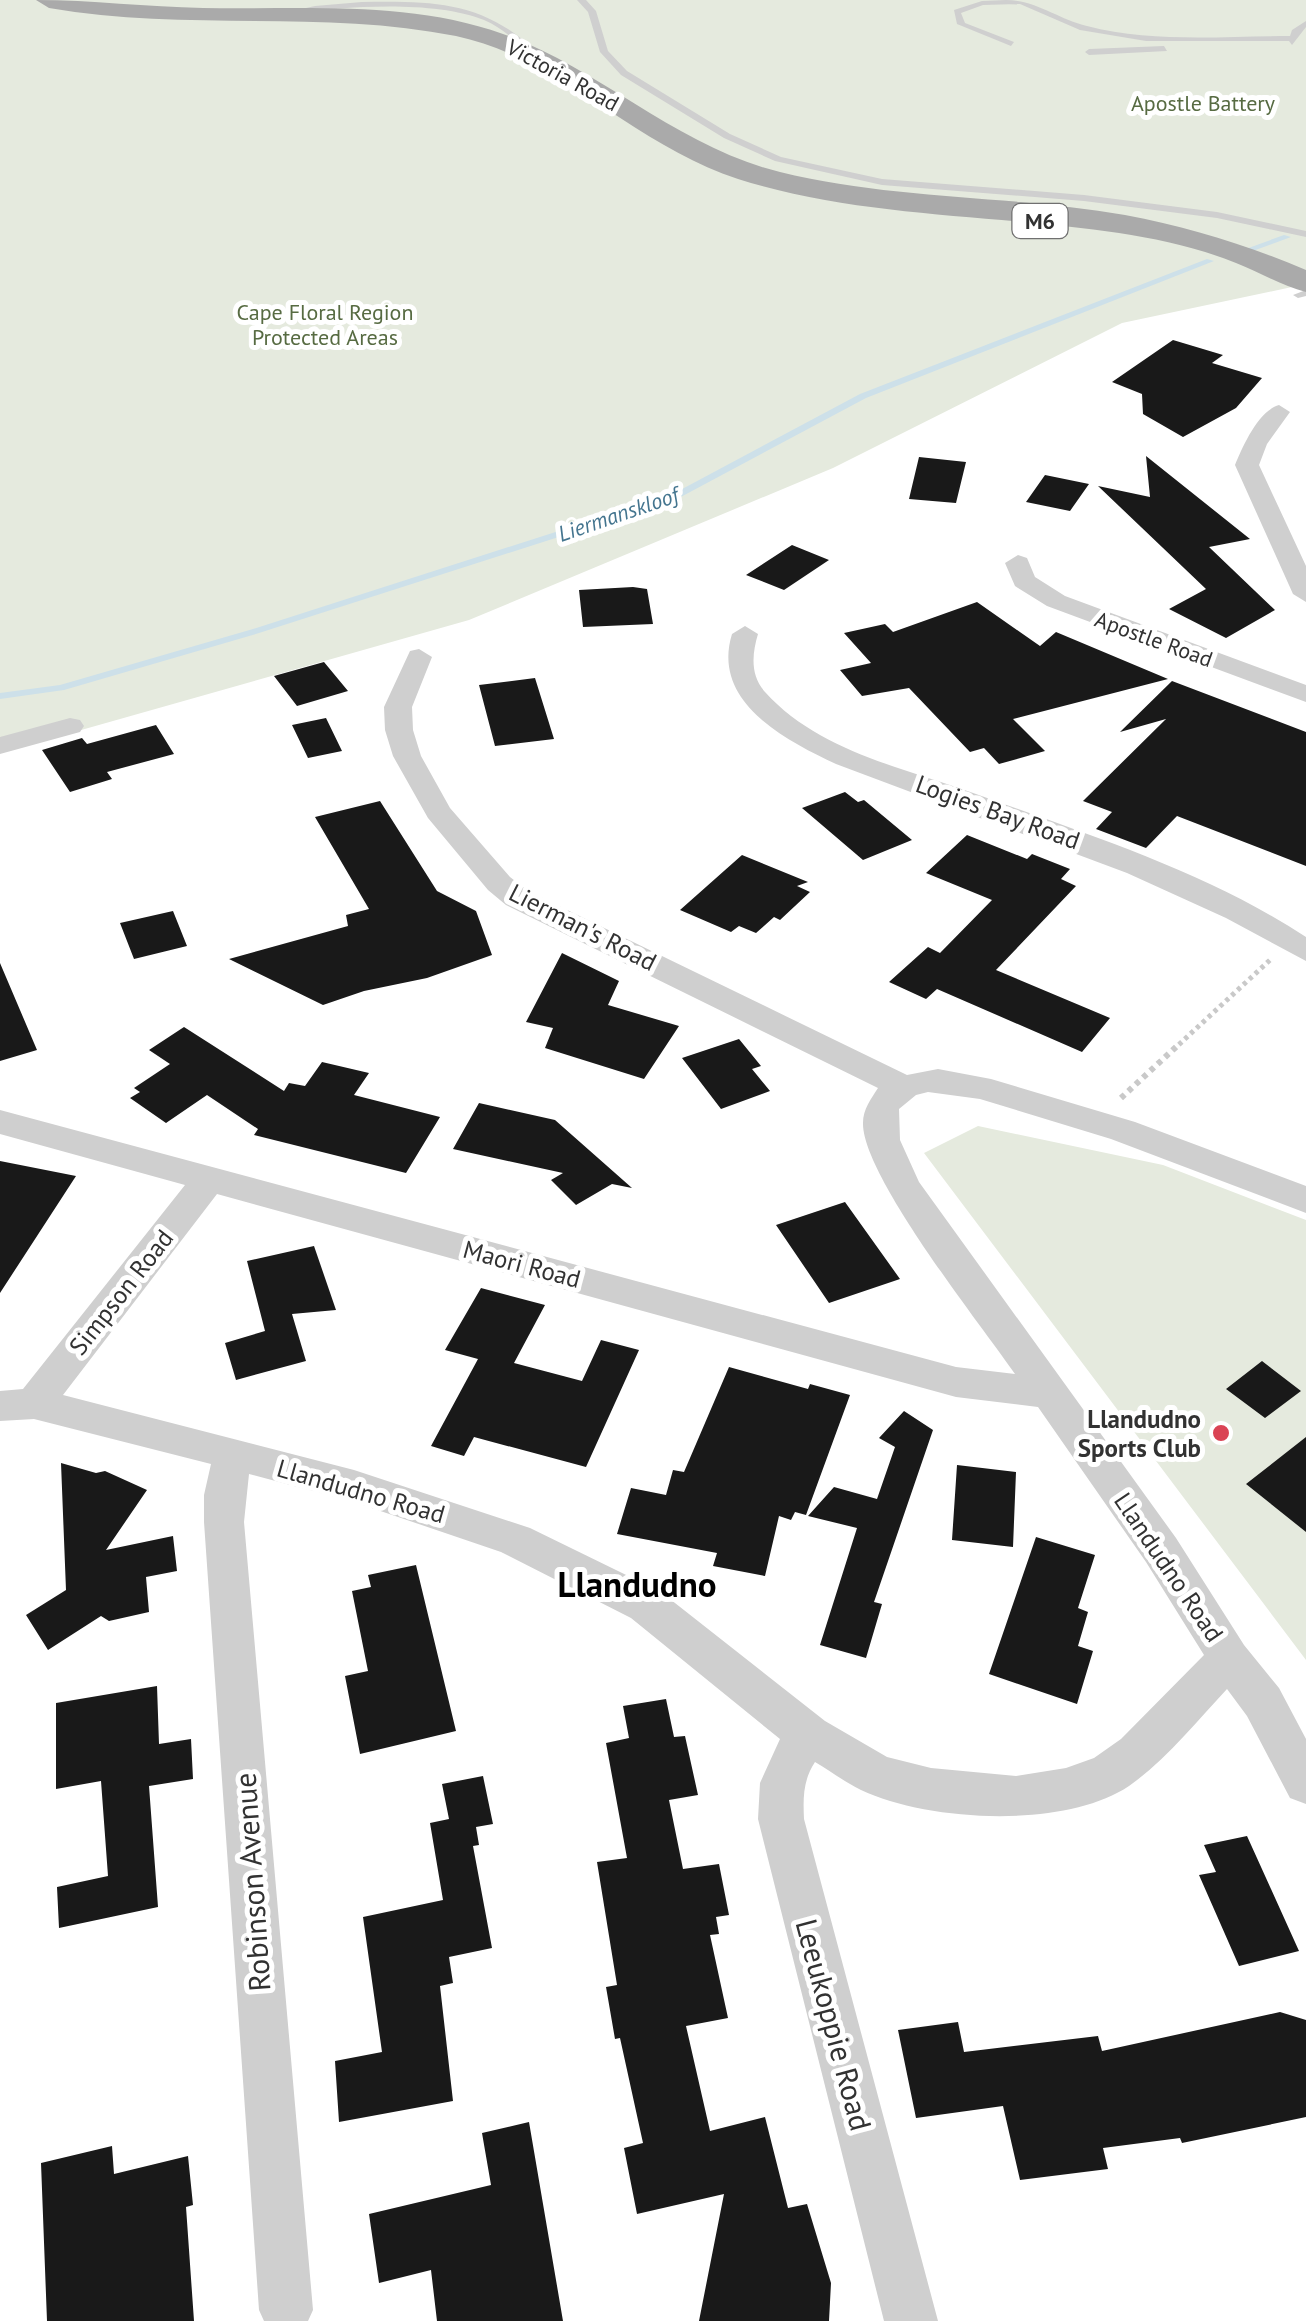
<svg xmlns="http://www.w3.org/2000/svg" width="1306" height="2321" font-family="'PT Sans',sans-serif">
	<rect width="100%" height="100%" fill="#fff"/>
	<path fill="#e5eade" d="M0,0H1306V284L1122,323L833,468L469,620L0,753Z
		M978,1126L1163,1165L1306,1220V1660L924,1153Z"/>
	<g fill="none" stroke-linecap="round" stroke-linejoin="round">
		<path fill="#cde0e9" fill-rule="evenodd" d="M1284,235L1291,237L1250,252L1243,250Z
			M1207,259L1214,261L866,398L677,499L259,633L64,690L0,699V693L60,685L253,629L671,495L860,394Z"/>
	</g>
	<path fill="#191919" d="M1173,340L1223,355L1212,363L1262,378L1236,408L1183,437L1143,414L1142,394L1112,382Z
		M1146,456L1250,539L1209,547L1275,610L1226,638L1169,609L1206,589L1098,486L1150,497Z
		M919,457L966,462L956,503L909,499Z
		M1045,475L1089,484L1070,511L1026,502Z
		M792,545L829,560L784,590L746,575Z
		M633,587L647,589L653,624L583,627L579,590Z
		M977,602L1040,646L1056,632L1168,679L1013,719L1045,751L999,764L984,748L970,752L909,688L862,696L840,670L871,663L844,633L885,624L893,632Z
		M324,662L348,691L297,706L274,676Z
		M535,678L554,739L495,746L479,685Z
		M1172,681L1306,732V866L1177,816L1146,848L1096,829L1112,812L1083,801L1166,719L1120,732Z
		M326,718L342,751L308,758L292,725Z
		M156,725L174,754L107,772L112,779L70,792L42,750L82,738L87,744Z
		M845,792L858,802L864,800L912,840L863,860L802,808Z
		M380,801L437,891L476,911L492,955L427,978L364,991L323,1005L229,959L348,926L346,915L369,909L315,817Z
		M967,835L1027,859L1032,854L1070,869L1061,879L1076,886L996,970L1110,1018L1082,1052L937,989L926,999L889,982L928,947L940,953L992,900L926,873Z
		M742,855L808,882L797,886L810,892L780,920L774,917L756,933L739,926L731,932L680,910Z
		M173,911L187,946L134,959L120,923Z
		M562,953L619,981L608,1005L679,1026L644,1079L545,1048L553,1028L526,1022Z
		M0,963L37,1050L0,1061Z
		M184,1027L284,1091L289,1083L305,1086L322,1062L369,1073L354,1095L440,1117L406,1173L254,1135L258,1129L207,1095L166,1123L130,1098L140,1092L134,1088L170,1064L149,1050Z
		M739,1039L761,1066L752,1069L770,1091L721,1109L682,1058Z
		M479,1103L555,1120L632,1188L612,1184L576,1205L551,1180L563,1173L453,1149Z
		M0,1161L76,1176L0,1293Z
		M845,1202L900,1279L829,1303L776,1225Z
		M314,1246L336,1310L292,1314L306,1361L236,1380L225,1343L265,1331L247,1261Z
		M481,1288L545,1305L514,1363L582,1381L601,1340L639,1350L586,1467L474,1437L464,1456L431,1446L478,1359L445,1350Z
		M1262,1361L1301,1391L1265,1418L1226,1389Z
		M729,1367L808,1389L810,1384L850,1395L806,1515L795,1512L791,1520L779,1516L765,1576L713,1566L717,1553L617,1534L631,1488L666,1495L673,1470L684,1472Z
		M904,1411L933,1430L874,1602L882,1604L866,1658L820,1645L857,1528L808,1516L834,1487L877,1499L895,1447L879,1438Z
		M1306,1437V1532L1246,1484Z
		M61,1463L96,1473L105,1471L147,1490L106,1550L173,1536L177,1571L146,1577L149,1612L109,1621L101,1616L48,1650L26,1615L66,1590Z
		M957,1465L1016,1472L1013,1547L952,1540Z
		M1036,1537L1095,1555L1078,1608L1088,1612L1078,1646L1093,1651L1077,1704L989,1674Z
		M416,1565L456,1731L360,1754L345,1676L368,1671L352,1591L371,1587L368,1575Z
		M157,1686L159,1744L191,1739L193,1779L149,1786L158,1907L59,1928L57,1887L108,1876L101,1781L56,1789V1703Z
		M666,1699L674,1737L685,1736L698,1795L669,1800L683,1869L719,1864L729,1915L716,1917L719,1934L710,1935L728,2018L686,2026L710,2131L765,2117L788,2208L807,2204L831,2283L829,2321H699L724,2194L637,2214L624,2148L643,2143L620,2038L615,2039L606,1987L617,1985L597,1862L627,1858L606,1743L629,1738L623,1706Z
		M483,1776L493,1824L476,1827L479,1845L473,1846L492,1948L449,1957L453,1983L440,1986L453,2101L339,2122L335,2061L382,2052L363,1917L443,1900L430,1823L449,1819L442,1784Z
		M1247,1836L1299,1951L1239,1966L1199,1875L1216,1872L1204,1845Z
		M1280,2012L1306,2020V2117L1182,2143L1180,2138L1103,2148L1108,2169L1020,2180L1003,2106L916,2118L898,2030L958,2022L964,2052L1098,2036L1102,2051Z
		M529,2122L563,2321H437L431,2270L379,2283L369,2214L491,2185L482,2133Z
		M112,2146L114,2174L188,2156L193,2205L186,2207L194,2321H47L41,2163Z"/>
	<g fill="none" stroke-linecap="round" stroke-linejoin="round">
		<path stroke="#c9c9c9" stroke-width="5" stroke-dasharray="4 4" stroke-linecap="butt" d="M1173,1050L1270,960"/>
		<path stroke="#c9c9c9" stroke-width="6" stroke-dasharray="5 5" stroke-linecap="butt" d="M1121,1098L1176,1047"/>
		<path fill="#cfcfcf" fill-rule="evenodd" d="M577,0H586L596,11L608,51L627,71L730,134L781,157L882,179L1084,195L1217,212L1306,231V237L1217,218L1084,201L882,185L775,161L724,138L621,75L600,52L588,12Z
			M1006,0C1036,0 1058,19 1087,26C1152,43 1223,36 1290,36L1292,30L1306,21V27L1292,45L1289,41H1146L1080,30L1020,4L983,5L961,13L965,23L1014,42L1011,46L957,24L954,10L982,1Z
			M362,2C435,1 485,1 540,55L533,57C518,43 503,28 484,20C434,0 345,6 292,14L288,12L315,6Z
			M1164,46L1167,51L1089,55L1085,52L1089,49Z
			M1306,290V296L1298,298L1293,295Z"/>
		<path fill="#cfcfcf" fill-rule="evenodd" d="M1279,405L1290,412L1267,444L1259,465L1306,566V602L1293,594L1235,465C1243,446 1258,411 1279,405Z
			M1018,555L1027,558L1035,577L1065,596L1306,685V702L1047,606L1015,586L1005,563Z
			M745,626L758,634C752,654 750,675 765,692C818,751 904,768 976,794C1086,834 1207,872 1306,937V961L1226,918L1127,873L836,764C785,740 711,702 732,634Z
			M419,649L432,657L412,707L413,730L421,756L450,808L510,877L528,891L907,1075L938,1069L991,1079L1135,1122L1306,1186V1213L1111,1139L980,1099L928,1092L916,1095L899,1109L900,1140L919,1182L1176,1538L1244,1645L1279,1688L1306,1739V1804L1290,1798L1247,1716L1227,1689C1196,1722 1166,1760 1129,1786C1065,1829 929,1822 861,1790C845,1782 830,1771 815,1762C803,1780 803,1798 804,1819L938,2321H884L758,1819L760,1783L780,1739L631,1618L501,1552L354,1502L249,1474L244,1522L313,2310L308,2321H264L259,2310L204,1522V1495L211,1464L34,1419L0,1421V1391L23,1389L185,1185L0,1134V1110L956,1367L1015,1374C981,1325 862,1175 863,1123C863,1109 871,1099 878,1088L506,905L488,890L428,818L393,756L385,730L384,707L410,651ZM217,1194L956,1397L1038,1407L1146,1562L1204,1655L1121,1739L1094,1758L1066,1768L1016,1776L931,1768L887,1757L825,1721L661,1592L530,1528L354,1470L63,1395Z
			M70,718L80,720L84,726L80,732L0,754V737Z"/>
		<path fill="#aaa" fill-rule="evenodd" d="M36,0C92,0 147,7 203,8C302,10 408,0 503,34C601,69 677,147 780,172C893,200 1011,195 1125,215C1189,227 1247,245 1306,270V292C1282,286 1259,272 1236,263C1199,248 1158,239 1119,233C992,214 861,218 738,179C637,147 560,58 456,36C323,9 185,32 49,8Z"/>
	</g>
	<circle fill="#da4354" stroke="#fff" stroke-width="4" cx="1221" cy="1433" r="10"/>
	<g text-anchor="middle" stroke-width="10" stroke-linejoin="round" paint-order="stroke">
		<g font-size="22" fill="#323232" stroke="#fff">
			<text transform="translate(563 75) rotate(29)" y="8">Victoria Road</text>
			<text transform="translate(1154 639) rotate(20)" y="8">Apostle Road</text>
		</g>
		<g font-size="22" fill="#576b42" stroke="#fff">
			<text x="1203" y="111">Apostle Battery</text>
			<text x="325" y="320">Cape Floral Region<tspan x="325" dy="25">Protected Areas</tspan></text>
		</g>
		<rect fill="#fff" stroke="#707070" stroke-width="2.5" x="1012.5" y="204" width="55" height="34" rx="8"/>
		<g font-size="22" font-weight="bold" fill="#323232">
			<text x="1040" y="229">M6</text>
		</g>
		<g font-size="22" font-style="italic" fill="#44758f" stroke="#fff">
			<text transform="translate(618 514) rotate(-19)" y="8">Liermanskloof</text>
		</g>
		<g font-size="25" fill="#323232" stroke="#fff">
			<text transform="translate(998 812) rotate(20)" y="9">Logies Bay Road</text>
			<text transform="translate(583 927) rotate(27)" y="9">Lierman's Road</text>
			<text transform="translate(522 1264) rotate(15)" y="9">Maori Road</text>
			<text transform="translate(121 1292) rotate(-52)" y="9">Simpson Road</text>
			<text transform="translate(361 1491) rotate(16)" y="9">Llandudno Road</text>
			<text transform="translate(1169 1567) rotate(56)" y="9">Llandudno Road</text>
		</g>
		<g font-size="25" font-weight="bold" fill="#323232" stroke="#fff" text-anchor="end">
			<text x="1201" y="1428">Llandudno<tspan x="1201" dy="29">Sports Club</tspan></text>
		</g>
		<g font-size="30" fill="#323232" stroke="#fff">
			<text transform="translate(253 1882) rotate(-94)" y="10">Robinson Avenue</text>
			<text transform="translate(833 2025) rotate(75)" y="10">Leeukoppie Road</text>
		</g>
		<g font-size="35" font-weight="bold" fill="#000" stroke="#fff">
			<text x="637" y="1597">Llandudno</text>
		</g>
	</g>
</svg>
